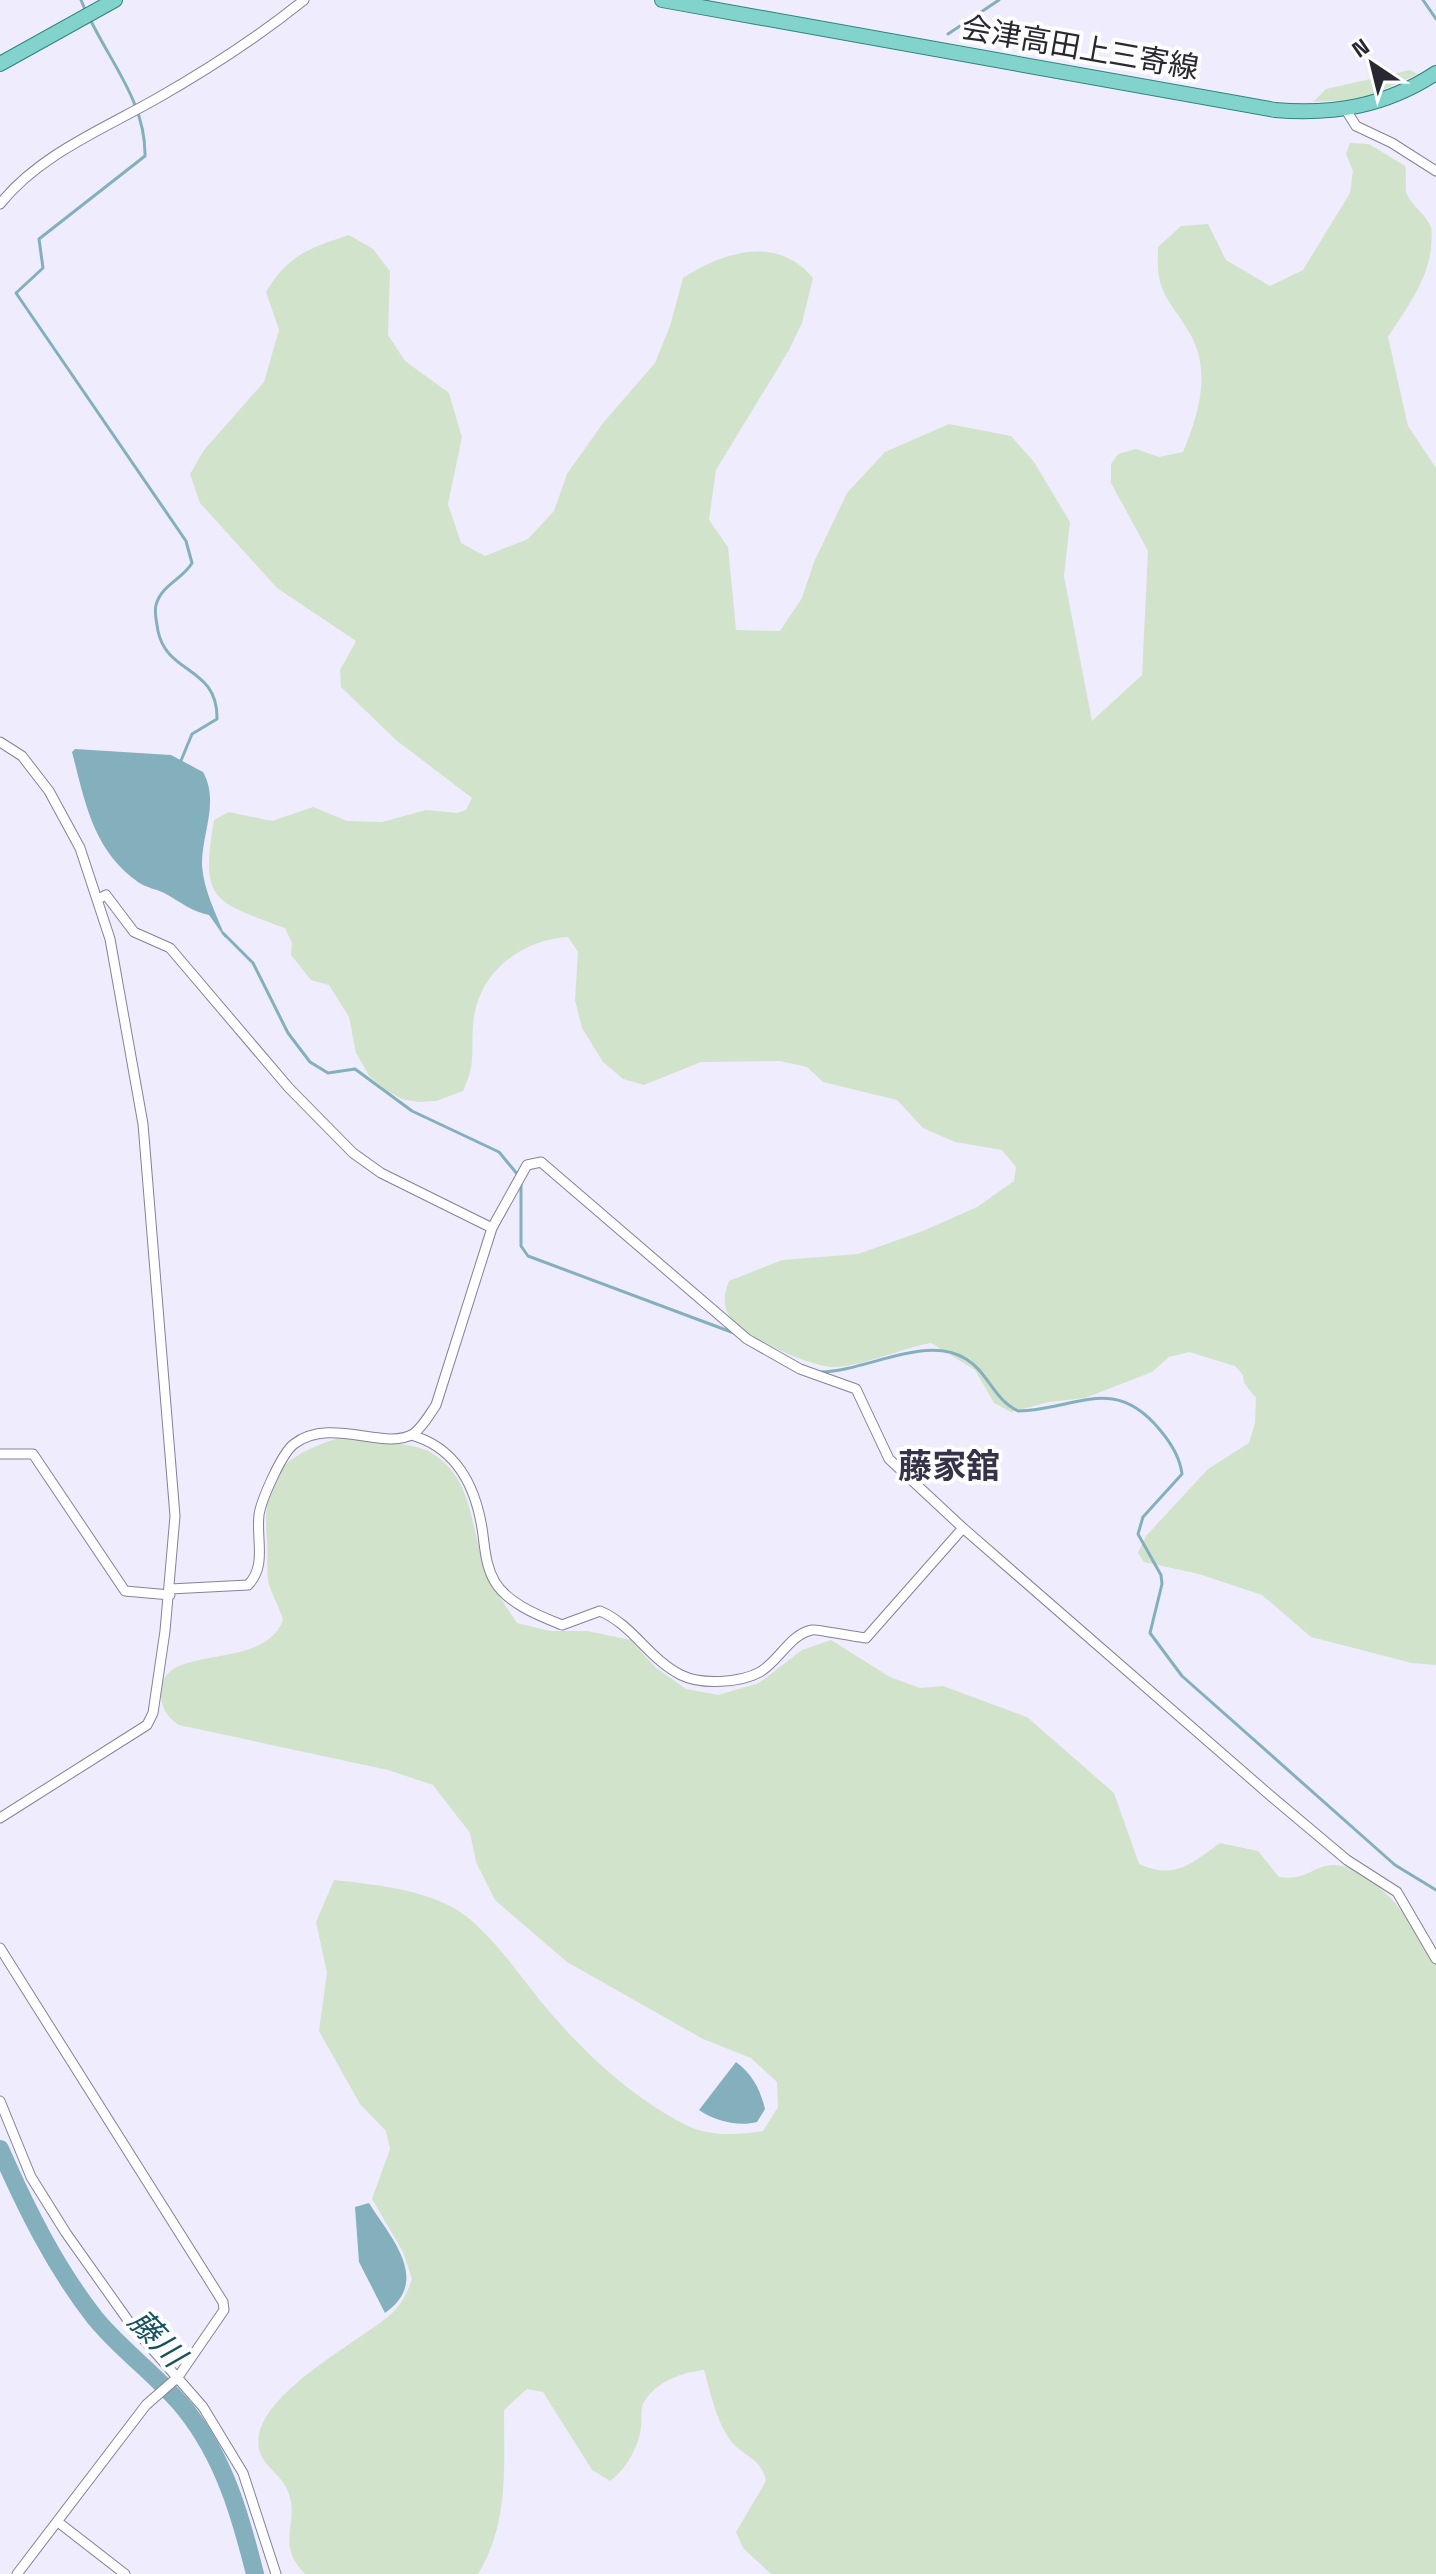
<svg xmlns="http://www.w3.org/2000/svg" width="1436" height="2574" font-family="'Space Grotesk','Noto Sans JP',sans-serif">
	<rect width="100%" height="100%" fill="#efedfd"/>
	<path fill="#d1e3cb" d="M1410,70L1418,74L1363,99L1313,102L1326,89Z
		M1350,143L1369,144L1405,166C1407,174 1405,183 1406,191C1409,204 1426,214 1431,227C1436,271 1409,304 1388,337L1408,426L1436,468V1665L1412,1663L1311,1637L1262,1595L1199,1574L1144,1562L1138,1553L1146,1536L1208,1469L1249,1443L1255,1423L1256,1398L1244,1383L1243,1375L1235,1366L1189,1352L1169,1357L1152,1372L1085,1398L1049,1402L1011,1412L994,1403L975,1370L931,1343C898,1349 868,1365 835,1367C812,1368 742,1336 730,1317C722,1305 724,1294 729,1281L782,1260L858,1254L923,1231L977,1207L1014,1181L1016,1167L1002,1150L955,1142L923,1128L897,1100L823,1082L807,1067L780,1061L701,1062L644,1085L623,1079L603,1062L582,1028L575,1000L578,952L568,937C520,940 477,973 473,1025C471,1054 476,1063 463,1091L436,1101L418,1102L402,1099L386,1090L370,1077L356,1053L349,1017L329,985L311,980L291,955L292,943L285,928C213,901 200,902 214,820L229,812L272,821L313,807L347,821L382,822L426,810L457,813L466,810L472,798L396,740L341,687L340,670L356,641L277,588L200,503L190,474L204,450L264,382L279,330L266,292C288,255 309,248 349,235L373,249L390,271L388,335L405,361L449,393L462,437L448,504L461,543L485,556L528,539L554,511L567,474L603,423L655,363L670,326L683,278C725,251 777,235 813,278L802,323L789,350L716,470L709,520L728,547L736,630L780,631L802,598L814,562L847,493L885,452L949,424L1011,436L1034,462L1070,522L1064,576L1092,721L1142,675L1148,551L1111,483V464L1118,454L1136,449L1159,457L1183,452C1199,414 1212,370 1189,332C1166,294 1156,294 1158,247L1181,226L1208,224L1226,260L1270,286L1303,270L1350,193L1353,171L1346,154Z
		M342,1437C364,1441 409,1442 428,1451C468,1472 470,1514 480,1552C487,1578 502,1601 517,1623L550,1631H587L631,1640L655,1667L686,1689L718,1695L759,1683L802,1650L831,1640L890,1677L920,1688L943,1686L1027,1717L1114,1793L1139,1864C1175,1880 1191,1864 1220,1843L1258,1851L1279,1877C1307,1881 1310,1867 1332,1865C1371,1863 1418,1928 1436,1957V2574H771L743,2548L736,2532L766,2481C762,2458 742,2456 730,2440C715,2418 711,2394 704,2370C682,2372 656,2382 644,2402C640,2408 642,2420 641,2427C639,2446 626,2470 610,2481L592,2470L543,2392L527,2389L504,2410C504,2468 509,2523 478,2574H305C275,2543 299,2526 289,2494C284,2476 262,2466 259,2449C249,2398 356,2344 390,2315C401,2306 407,2293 412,2279L403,2252L372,2199L390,2149L386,2131L360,2104L319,2031L327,1973L316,1922L334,1880C372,1884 418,1889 452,1907C486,1925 519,1975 543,2004C581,2050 632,2098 686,2125C709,2137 739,2135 763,2131L778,2107L777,2082L751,2058L703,2039L567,1962L495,1900L476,1862L470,1833L433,1785L388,1770L179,1725C157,1713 152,1677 179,1666C212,1652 268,1659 283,1620C280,1608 273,1597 269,1585C266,1573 268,1556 267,1542C262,1476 280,1456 342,1437Z"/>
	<path fill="#83b0bc" d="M75,749L171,755L203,772C220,802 201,835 202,866C204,892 217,915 226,939L209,915C193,912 180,902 166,894C157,889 146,888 138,882C93,850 85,802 72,752Z
		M736,2062C753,2075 760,2089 765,2109L757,2122C738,2127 715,2121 699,2110Z
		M369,2203C390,2237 432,2280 385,2313L359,2262L355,2207Z"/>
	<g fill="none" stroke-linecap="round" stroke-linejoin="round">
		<path stroke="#83b0bc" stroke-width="3" d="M81,0L86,12
			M1423,0L1436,19
			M90,19C111,63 146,104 145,156L39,239L43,268L16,293L186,541L192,563C183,579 161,585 156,605C154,613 157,624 158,631C167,675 218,666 217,719L192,734L180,763
			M948,34L999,0
			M223,933L253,963L288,1033L310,1062L328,1073L355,1069L412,1111L499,1152L518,1175
			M521,1182V1246L528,1256L734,1333
			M821,1372C867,1371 926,1334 966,1359C988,1372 993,1399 1018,1411C1076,1410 1113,1373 1160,1430C1171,1443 1180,1457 1182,1474L1143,1517L1138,1534L1161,1575L1162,1584L1150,1633L1182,1676L1395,1865L1436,1890"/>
		<path stroke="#83b0bc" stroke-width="18" d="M0,2149C26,2208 55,2267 95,2318C122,2351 158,2376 185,2409C224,2458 240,2514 255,2574"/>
		<defs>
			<path id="street" d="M1346,110L1356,126L1392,143L1436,171
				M0,204C39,155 103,129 156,99C207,70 258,37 304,0
				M0,742L22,756L49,791L80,848L110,939L143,1124L175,1516L165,1631L153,1713L147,1725L0,1818
				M98,899L106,895L134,932L170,948L289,1088L353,1153L381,1173L492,1228
				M411,1435C455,1447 475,1485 482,1528C485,1547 485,1565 495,1582C508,1604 540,1616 562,1625L600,1611C633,1625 649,1659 681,1675C701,1685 740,1683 760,1672C779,1661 790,1634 812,1630C816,1629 855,1637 866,1638L963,1528
				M0,1454H33L125,1591L170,1595
				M170,1589L248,1585C267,1566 256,1539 259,1515C261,1500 282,1453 294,1444C330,1416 385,1451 413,1434C422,1428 430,1414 436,1405L492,1228L527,1165L541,1162L747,1339L800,1369L856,1389L889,1459L963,1528L1272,1797L1347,1860L1397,1892L1436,1959
				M0,1948L223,2302L224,2310L178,2377L146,2405L17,2574
				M0,2101L31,2177L66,2233L132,2326L203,2407L243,2473L276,2574
				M58,2522L125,2574"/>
			<path id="primary" d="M662,0L1275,110C1334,115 1386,106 1436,73
				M0,64L115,0"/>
		</defs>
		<use href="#street" stroke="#848199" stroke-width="11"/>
		<use href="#primary" stroke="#2c847f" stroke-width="16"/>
		<use href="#street" stroke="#fff" stroke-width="9"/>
		<use href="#primary" stroke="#82d3cb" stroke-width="14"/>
	</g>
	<g text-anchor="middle" stroke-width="8" stroke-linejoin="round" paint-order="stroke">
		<g font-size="30" fill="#292832" stroke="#fdfdfd">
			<text transform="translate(1080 48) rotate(10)" y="10">会津高田上三寄線</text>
		</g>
		<g font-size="32" font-style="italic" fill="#145260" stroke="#fdfdfd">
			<text transform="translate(157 2338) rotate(46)" y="11">藤川</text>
		</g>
		<g font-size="34" font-weight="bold" fill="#363348" stroke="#fdfdfd">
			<text x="949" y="1478">藤家舘</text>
		</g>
	</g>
	<g transform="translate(1372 64) rotate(325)" stroke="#fdfdfd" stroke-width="6" paint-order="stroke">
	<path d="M0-6L14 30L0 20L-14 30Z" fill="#292832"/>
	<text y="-12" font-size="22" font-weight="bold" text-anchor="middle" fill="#292832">N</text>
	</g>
</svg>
